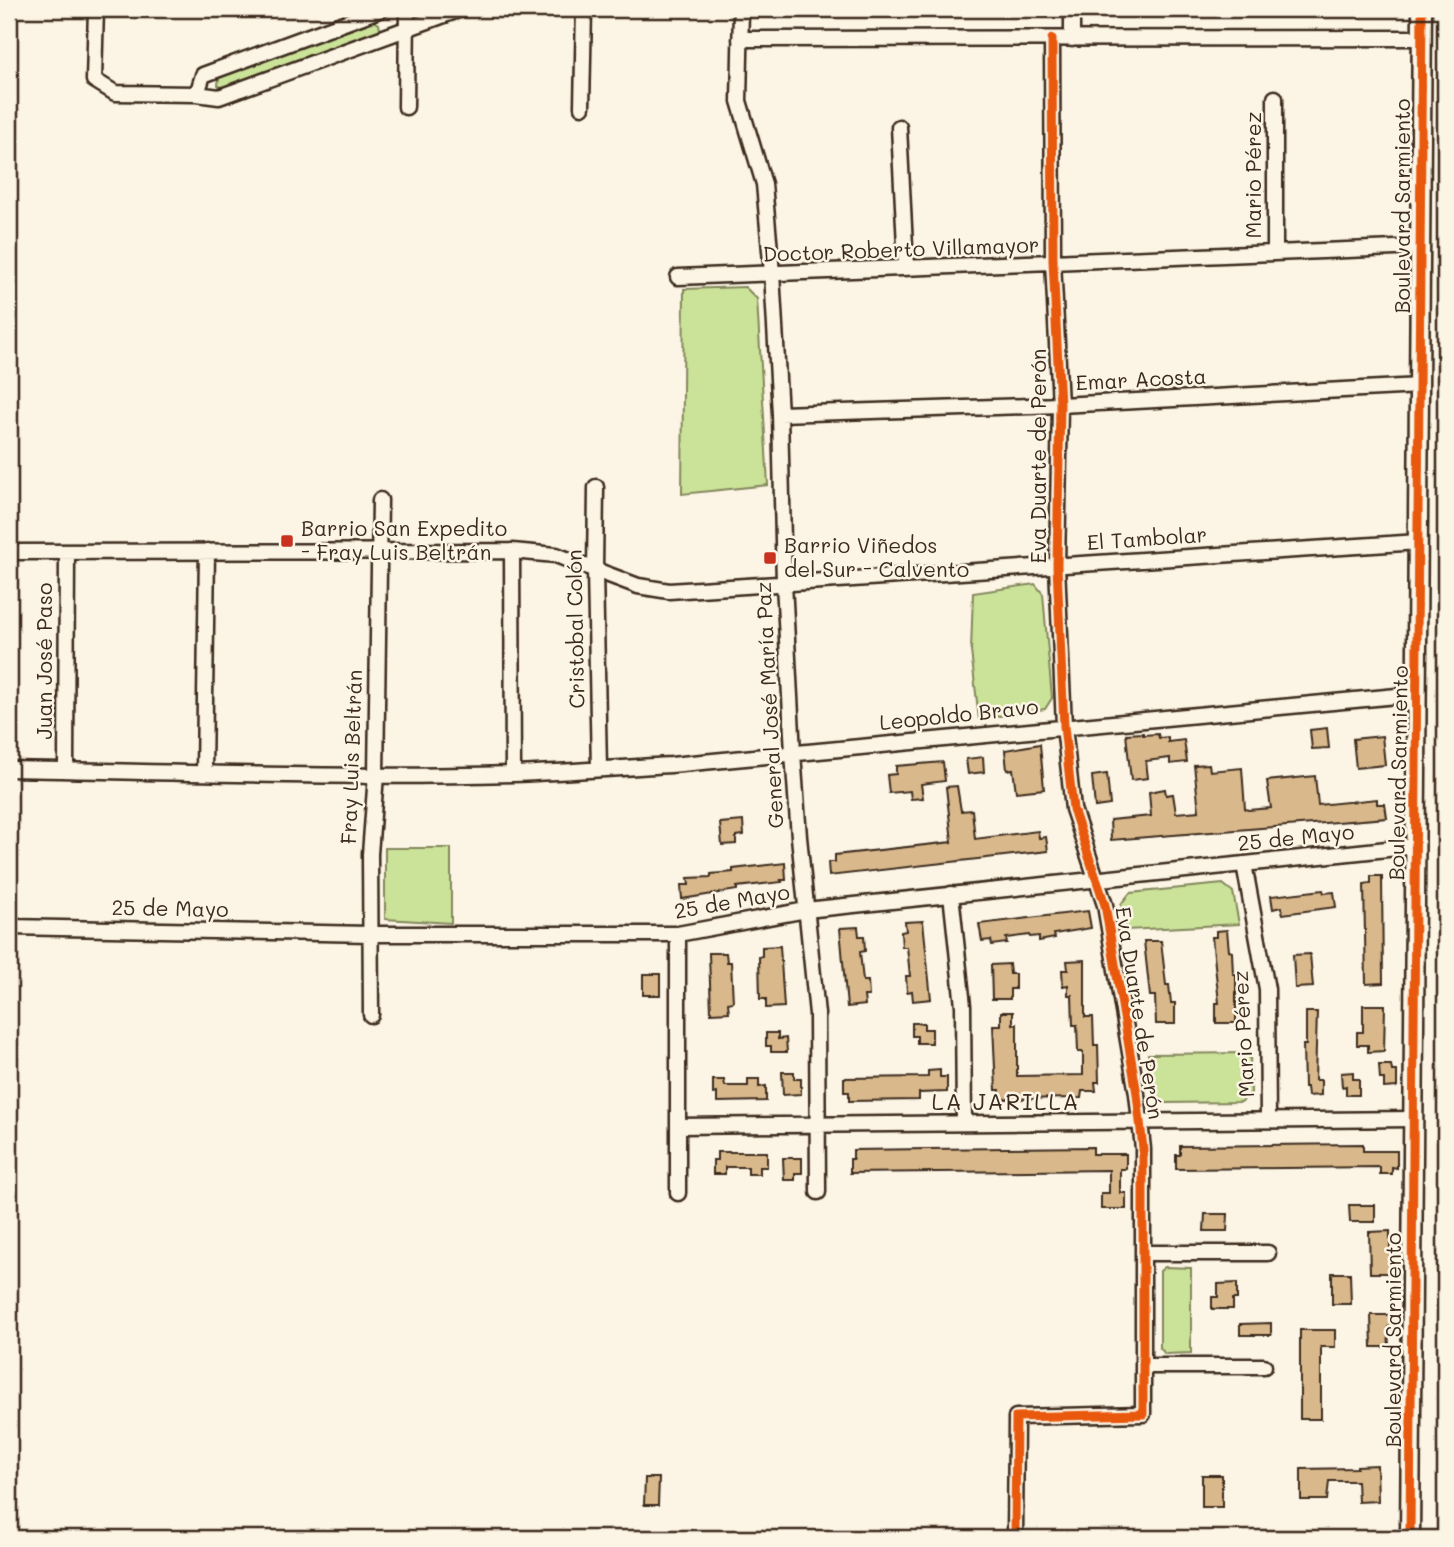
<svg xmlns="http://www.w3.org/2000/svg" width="1454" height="1547" font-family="Mali,sans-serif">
	<rect width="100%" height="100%" fill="#fcf5e5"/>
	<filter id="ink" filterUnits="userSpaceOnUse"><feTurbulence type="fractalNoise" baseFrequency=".0143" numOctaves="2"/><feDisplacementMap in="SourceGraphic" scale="14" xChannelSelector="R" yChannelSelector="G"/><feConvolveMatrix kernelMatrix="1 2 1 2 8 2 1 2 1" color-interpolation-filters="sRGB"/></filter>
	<g filter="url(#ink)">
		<path fill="#cbe399" stroke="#83865c" stroke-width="2" d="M374,21L379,24L380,29L375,33L223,89L218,85L219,77Z
			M745,287L757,299L768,485L682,494L684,289Z
			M1035,584L1043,594L1052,698L1045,709L979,719L971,651L973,593Z
			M385,848H451V923L385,919Z
			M1223,884L1233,892L1239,924L1126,930L1121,904L1130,893Z
			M1250,1053L1251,1093L1241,1102L1165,1103L1155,1094L1148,1054Z
			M1165,1267L1191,1268V1353L1165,1354L1160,1348V1271Z"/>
		<path fill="#d9b98c" stroke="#3b2a1e" stroke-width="2" d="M1327,728L1329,748L1312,749L1310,730Z
			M1143,733V735L1158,734L1159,738L1168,737V742L1184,740L1187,762L1170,764V758L1146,761L1148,778L1131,780L1126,734Z
			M1382,736L1385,765L1356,768L1353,739Z
			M1040,744L1044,789L1016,792L1013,769L1007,770L1005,750Z
			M983,757L984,772L968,774L966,759Z
			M943,762L945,781L921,784L923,798L911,799L910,791L889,793L887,775L896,774V766Z
			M1209,764L1210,771L1242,768L1245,809L1248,810L1271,808L1267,781L1315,776L1318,805L1377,799V804H1385L1387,818L1111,840L1110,820L1151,816L1149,792L1165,789L1166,795L1173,794L1176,813L1199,811L1194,765Z
			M1107,774L1110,805L1095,807L1092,776Z
			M957,786L961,811L972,810L975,839L1038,831L1039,838L1046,837L1048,851L829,876L828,862H835V855L952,842L946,787Z
			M743,821L744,835L736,836V844L722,845L720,823Z
			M785,863L786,880H781L782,882L737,887V890L682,899L681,885H689L688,878L711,877V874L733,872V869Z
			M1371,876H1382L1383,983L1366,984L1364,884L1371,883Z
			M1323,890L1324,893L1334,892L1336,907L1283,914L1281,907L1273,909L1271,896Z
			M1088,911L1091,928L1054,934L1055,938L1039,941V936L1030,937L1029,935L1006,938L1007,943L992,945L991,940L982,941L979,924Z
			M923,921L931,999L913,1001L912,991L907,992L906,976H910L907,947H902L901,932L906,931L905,922Z
			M858,927L859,936H864L865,951L860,952L863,981H868L869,996H864L865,1005L847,1007L840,928Z
			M1227,930L1229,951L1232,952L1233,974H1236V1023H1216V1003H1219L1212,937H1216V931Z
			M1144,941H1161L1166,985H1169L1171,1003H1175V1024H1156L1155,996H1150Z
			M780,946L784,1007L766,1008V999H760L759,957L762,956V947Z
			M709,953H726L727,962H731L733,1002L728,1003L729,1012L711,1013Z
			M1310,954L1313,987L1295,988L1293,955Z
			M1085,960V1017H1093L1094,1045H1098L1099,1082H1095L1096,1091H1082L1081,1098L1000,1099V1090H996L993,1025H1001V1012H1013V1025L1017,1024V1076L1083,1075V1052H1078L1077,1025H1073L1072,995H1068V985L1063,986L1062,970H1068L1067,961Z
			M1009,964L1010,974H1015V989H1010V999H992L991,965Z
			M643,974H660V995H643Z
			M1363,1005H1385L1384,1051L1368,1052V1045H1357V1032H1363Z
			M1306,1012H1317L1315,1080H1321V1095L1308,1096L1307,1087H1304L1303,1045H1306Z
			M912,1023H924V1029H932V1043H917V1036H912Z
			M766,1033H778V1039L786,1038L787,1052H771V1046H766Z
			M1379,1065H1391L1392,1071H1397V1087L1384,1088V1079H1380Z
			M940,1070V1077H947V1092L919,1093V1100L849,1101V1092H844V1078L928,1077V1071Z
			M782,1072H794V1079H801V1094L783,1095Z
			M1353,1072V1079H1359V1095H1346V1086L1342,1087L1341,1073Z
			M748,1079H759V1087L766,1086V1101L717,1102V1093L713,1094V1080H724L725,1086H748Z
			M1363,1144V1151H1397V1168L1392,1167V1174H1380V1167L1176,1169V1155H1180V1146Z
			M1093,1147V1154H1126V1169H1120V1193H1126V1209H1101V1193H1109V1170L850,1173V1159H853V1150Z
			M717,1152H767V1167H760V1174H748V1167H725V1174H713V1160H717Z
			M783,1158H802V1173H795V1180H784Z
			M1349,1205H1375V1222H1350Z
			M1205,1214H1228L1227,1231H1204Z
			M1390,1231V1273H1370L1369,1232Z
			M1332,1273H1350L1351,1304H1332Z
			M1237,1283V1299H1233V1309H1212V1297H1218V1284Z
			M1371,1315H1391V1327H1388L1389,1347H1372Z
			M1271,1323V1335H1240V1324Z
			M1300,1330H1335V1347H1321V1419H1300Z
			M1377,1465L1378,1501L1358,1502L1357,1481H1329L1327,1500H1301V1469L1357,1468V1466Z
			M1202,1475H1222V1507H1202Z
			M645,1478H659L658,1505H644Z"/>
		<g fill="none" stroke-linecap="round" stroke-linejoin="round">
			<defs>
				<path id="minor" d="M96,9L94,80L115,93L197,94L219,97L461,9
					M741,9L739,101L764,184L772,273L780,414L784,583L793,753L799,837L817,1014L818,1192
					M740,39L1422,38
					M1072,39V9
					M197,94L203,75L382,9
					M1275,98V251
					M406,107L407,9
					M582,107L584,9
					M899,127L906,266
					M678,277L1420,247
					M780,414L1060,405L1420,386
					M596,487L595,571L599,769
					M512,551L513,774
					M9,552L512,551L556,555L638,586L669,591L1419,542
					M9,769C176,772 345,779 512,774C565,772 618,768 671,765L1418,694
					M66,770L67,552
					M204,773L207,551
					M1244,864L1267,989L1268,1120
					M951,894L963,1006L964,1123
					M9,927L370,934H678L806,910L1416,846
					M371,1015L370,854L376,775L380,500
					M678,1126L1414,1119
					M678,1193V934
					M1143,1253H1268
					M1143,1366H1264
					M1015,1538L1016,1417L1143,1414V1149L1137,1094L1105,905L1073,809L1064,726L1057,566L1060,405L1053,261L1052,39"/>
				<path id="tertiary" d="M1410,1538L1422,9"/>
			</defs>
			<use href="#minor" stroke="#3b2a1e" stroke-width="19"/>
			<use href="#tertiary" stroke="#3b2a1e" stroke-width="23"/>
			<use href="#minor" stroke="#fcf5e5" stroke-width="14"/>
			<use href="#tertiary" stroke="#fcf5e5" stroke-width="18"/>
			<defs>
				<path id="cycleway" d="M1015,1538L1016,1417L1143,1414V1149L1137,1094L1105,905L1073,809L1064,726L1057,566L1060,405L1053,261L1052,39
					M1410,1538L1422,9"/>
			</defs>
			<use href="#cycleway" stroke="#fcf5e5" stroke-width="13"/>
			<use href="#cycleway" stroke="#e8590c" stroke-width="9"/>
		</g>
	</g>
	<g fill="#c8321e" stroke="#fcf5e5" stroke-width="2.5">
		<rect x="280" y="534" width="14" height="14" rx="3.5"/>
		<rect x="763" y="551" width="14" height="14" rx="3.5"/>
	</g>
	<g text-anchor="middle" stroke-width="5" stroke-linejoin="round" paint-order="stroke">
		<g font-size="21" fill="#3b2a1e" stroke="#fcf5e5">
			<text transform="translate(1254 175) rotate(-90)" y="7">Mario Pérez</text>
			<text transform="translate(1403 206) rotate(-90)" y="7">Boulevard Sarmiento</text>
			<text transform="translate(901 250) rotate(-2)" y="7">Doctor Roberto Villamayor</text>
			<text transform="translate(1141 380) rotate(-3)" y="7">Emar Acosta</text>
			<text transform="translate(1039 456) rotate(-90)" y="7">Eva Duarte de Perón</text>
			<text transform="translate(1147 539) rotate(-4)" y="7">El Tambolar</text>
			<text transform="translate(576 629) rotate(-91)" y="7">Cristobal Colón</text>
			<text transform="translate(45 661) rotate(-90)" y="7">Juan José Paso</text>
			<text transform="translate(770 705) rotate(-93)" y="7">General José María Paz</text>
			<text transform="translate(959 715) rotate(-6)" y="7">Leopoldo Bravo</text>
			<text transform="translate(352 757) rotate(-88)" y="7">Fray Luis Beltrán</text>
			<text transform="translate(1399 773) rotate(-89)" y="7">Boulevard Sarmiento</text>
			<text transform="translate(1296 838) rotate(-6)" y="7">25 de Mayo</text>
			<text transform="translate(732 902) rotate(-10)" y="7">25 de Mayo</text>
			<text transform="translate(170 909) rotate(1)" y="7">25 de Mayo</text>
			<text transform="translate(1139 1013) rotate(81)" y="7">Eva Duarte de Perón</text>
			<text transform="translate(1244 1034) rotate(-93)" y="7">Mario Pérez</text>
			<text transform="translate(1394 1340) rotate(-90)" y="7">Boulevard Sarmiento</text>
		</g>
		<g font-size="21" fill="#3b2a1e" stroke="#fcf5e5" text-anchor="start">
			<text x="301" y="536">Barrio San Expedito<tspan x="301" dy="24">- Fray Luis Beltrán</tspan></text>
			<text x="784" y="553">Barrio Viñedos<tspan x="784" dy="24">del Sur - Calvento</tspan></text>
		</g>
		<g font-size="23" letter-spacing="2" fill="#3b2a1e" stroke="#fcf5e5">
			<text x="1006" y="1110">LA JARILLA</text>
		</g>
	</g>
	<rect width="1454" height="1547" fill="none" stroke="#fcf5e5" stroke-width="35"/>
	<rect x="18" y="18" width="1419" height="1512" fill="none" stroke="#3b2a1e" stroke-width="2.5" filter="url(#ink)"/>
</svg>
